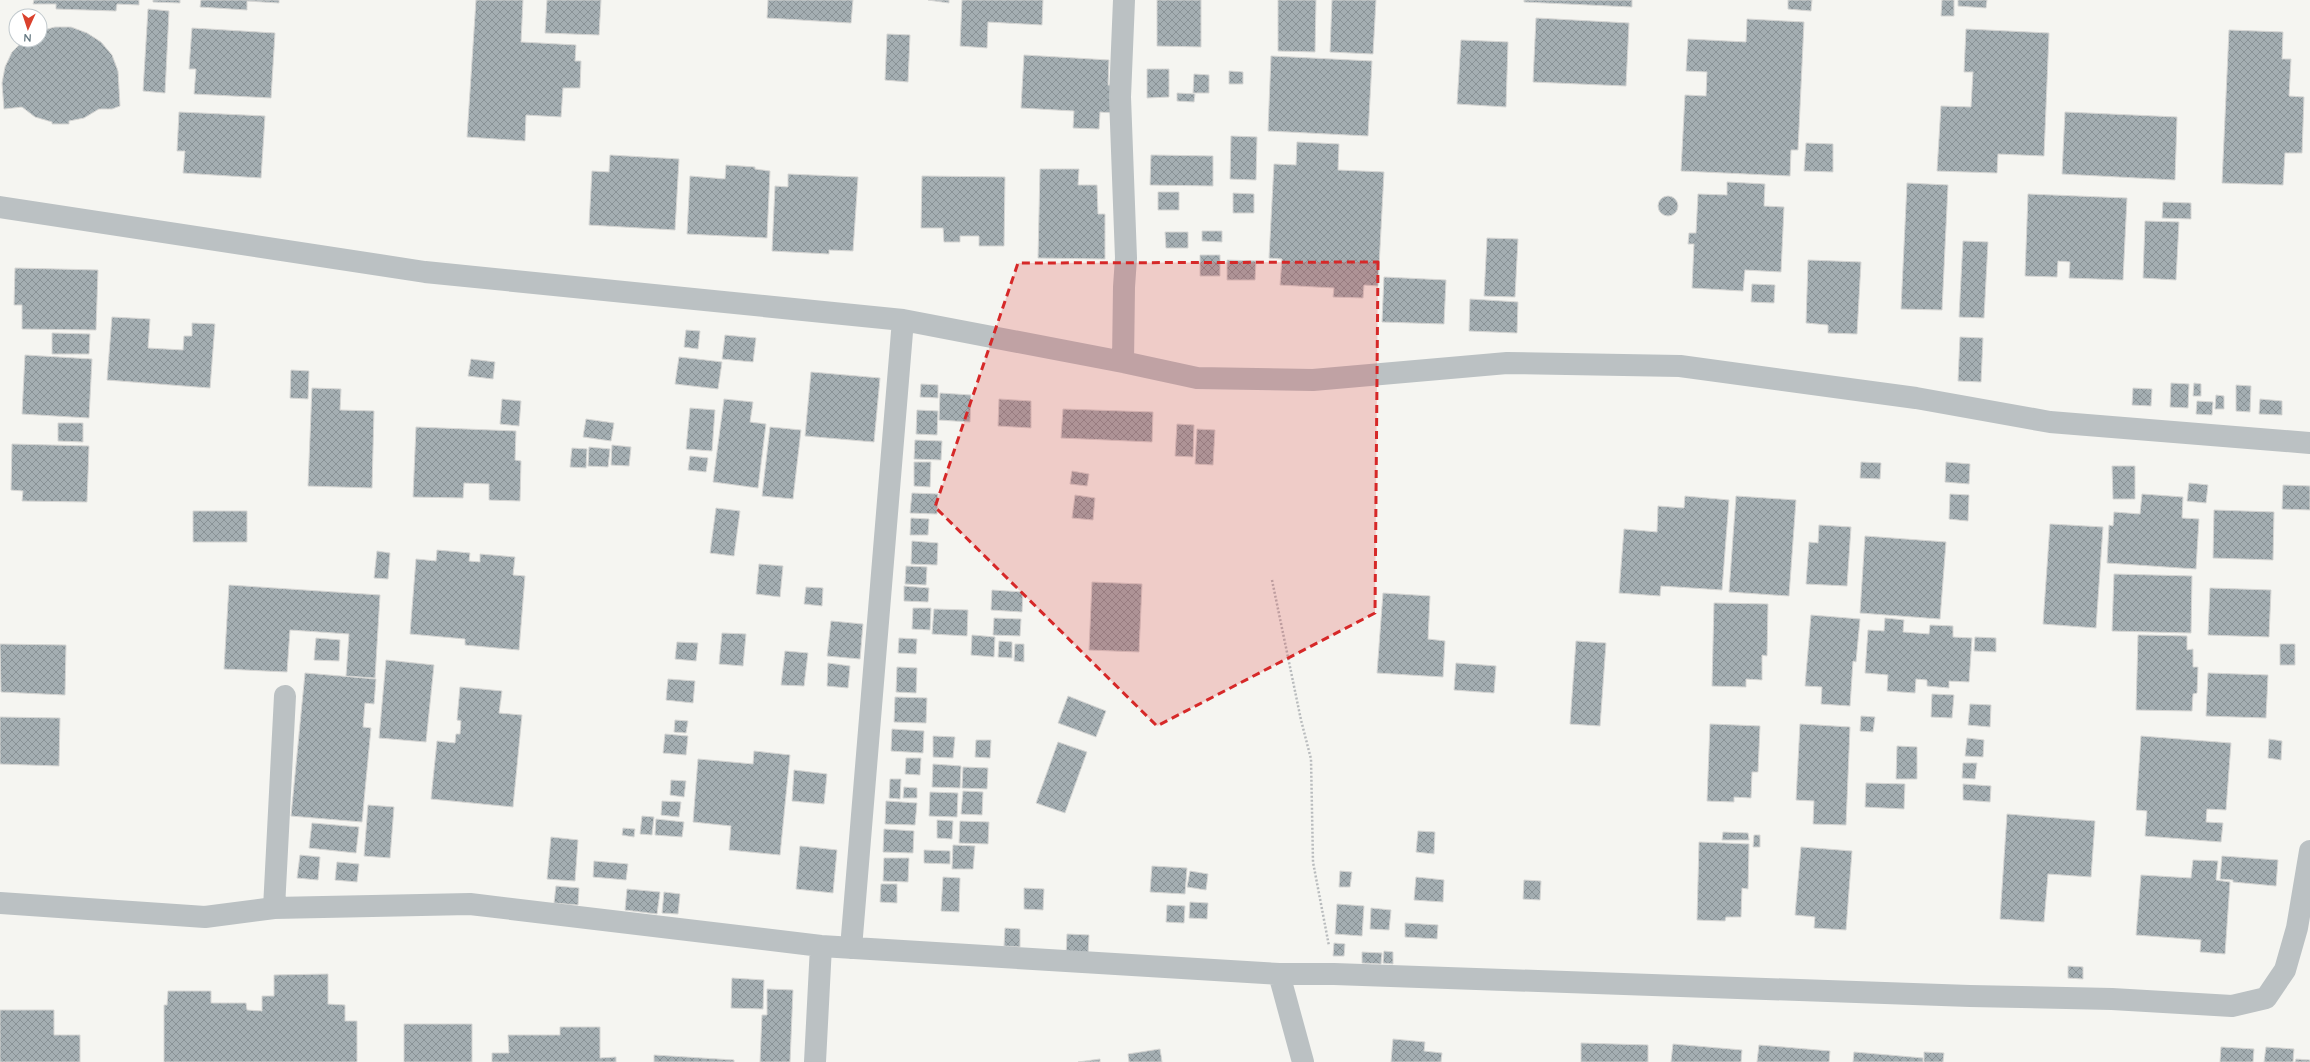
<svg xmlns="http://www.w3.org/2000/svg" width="2310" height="1062" font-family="Quicksand,sans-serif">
	<defs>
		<pattern id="building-cross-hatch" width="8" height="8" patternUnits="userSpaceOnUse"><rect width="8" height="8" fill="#a4aeb2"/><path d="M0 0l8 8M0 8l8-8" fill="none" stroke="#899296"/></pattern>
	</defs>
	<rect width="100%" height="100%" fill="#f5f5f1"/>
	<path fill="url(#building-cross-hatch)" stroke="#d6d6d4" d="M34,0H139V5L117,4L116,11L56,9V4H33Z
		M153,0H180V3L153,2Z
		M201,0H279V3L247,1V10L200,7Z
		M476,0H523L521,42L576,45L575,61H581L580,88H563L561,117L526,115L525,141L467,137Z
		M547,0H601L599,35L545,33Z
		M768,0H853L851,23L767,18Z
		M928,0H949V3Z
		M962,0H1043L1042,25L988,22L987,48L960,46Z
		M1157,0H1201V47L1157,46Z
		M1278,0H1316L1315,52L1278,51Z
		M1332,0H1376L1373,54L1330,52Z
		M1524,0H1632V7L1524,2Z
		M1788,0H1812L1811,11L1788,9Z
		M1942,0H1954V16H1941Z
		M1958,0H1987L1986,8L1958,6Z
		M148,9L169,11L165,93L143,91Z
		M1536,18L1629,23L1626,86L1533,82Z
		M1747,19L1804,22L1798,150H1791L1790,176L1681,171L1685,95L1706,96L1707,72L1686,71L1688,39L1746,42Z
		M55,27H71L87,33L101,42L112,55L118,71L120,106L112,109H99L84,118L69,121V124H52V122L35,117L22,107L4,109L2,83L5,67L12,52L24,40H40V31Z
		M192,28L275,33L271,98L194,94L196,69H189Z
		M1966,29L2049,33L2044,156L1998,154L1997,173L1937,171L1941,106L1971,107L1973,72H1964Z
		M2229,30L2283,32L2282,59H2291L2289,96L2304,97L2302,153H2285L2283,185L2222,183Z
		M887,34L910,35L908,82L885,80Z
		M1461,40L1508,42L1506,107L1457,104Z
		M1024,55L1109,60L1108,85L1116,86L1115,113L1100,112L1099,129L1073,128L1074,111L1021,108Z
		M1271,56L1372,61L1368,136L1268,131Z
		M1147,69H1169V97L1147,98Z
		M1229,71L1243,72V84H1229Z
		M1194,74L1209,75V93H1193Z
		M1177,93L1195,94L1194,102L1177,101Z
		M179,112L265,116L261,178L183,173L185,151H177Z
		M2065,112L2177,117L2175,180L2062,174Z
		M1231,136L1257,137L1256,180L1230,179Z
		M1297,142L1339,144L1338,170L1384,172L1378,286L1364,285L1363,298L1333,297L1334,288L1280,285L1282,259L1269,258L1274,164L1296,165Z
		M1806,143L1833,144V172L1804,171Z
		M610,155L679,159L675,230L589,225L592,171L609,172Z
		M1151,155L1213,156V186L1150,185Z
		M726,165L755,167V169L770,171L767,238L687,234L690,176L725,179Z
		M1040,169H1079L1078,185H1097L1098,214H1105V259L1038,258Z
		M788,174L858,177L853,251L829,250V254L772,251L775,186L788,187Z
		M922,176L1005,177L1004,246H979V236H960V242H944L943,228H921Z
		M1727,182L1765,184L1764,206L1784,207L1781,272L1745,270L1743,291L1692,288L1694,244H1688L1689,233H1696L1698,194L1727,195Z
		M1907,183L1948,185L1942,310L1901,309Z
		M1158,192H1179V210H1158Z
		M1233,193L1254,194V213H1233Z
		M2028,194L2127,198L2123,280L2069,278L2070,262L2058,261L2057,277L2025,276Z
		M1658 206a10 10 0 1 1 20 0a10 10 0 1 1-20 0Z
		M2163,202L2191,203V219L2162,218Z
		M2145,221L2179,222L2176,280L2143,278Z
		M1202,231H1222V242L1202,241Z
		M1165,232H1188V248H1166Z
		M1487,238L1518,239L1515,297L1484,296Z
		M1963,241L1988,242L1984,318L1959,317Z
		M1200,255H1220V276H1200Z
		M1227,260L1256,261L1255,280H1227Z
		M1808,260L1861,262L1857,334L1828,333V325L1806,323Z
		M15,268L98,270L96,330L22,329V305H14Z
		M1384,277L1446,280L1444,324L1382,322Z
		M1752,284L1775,285L1774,303L1751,302Z
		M1470,299L1518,302L1517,333L1469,331Z
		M112,317L150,319L148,348L183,350L184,336H192V323L215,324L210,388L107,380Z
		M686,330L700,331L698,349L684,347Z
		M52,333L90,334L89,354H52Z
		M725,335L756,338L753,362L722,359Z
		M1960,337L1983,338L1981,382L1958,381Z
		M25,355L92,359L89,418L22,414Z
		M679,357L722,362L718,389L675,384Z
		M471,359L495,362L493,379L468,376Z
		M291,370L309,371L308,399L290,398Z
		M811,372L880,378L874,442L805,436Z
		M2171,383L2189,384L2188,408L2170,407Z
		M2194,383L2201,384V396H2193Z
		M921,384L938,385V398L920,397Z
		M2236,385L2251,386L2250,412L2236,411Z
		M312,388L341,389L340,410L374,411L372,488L308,486Z
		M2133,388L2152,389L2151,406L2132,405Z
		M940,393L971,395L970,422L939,420Z
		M2216,395L2224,396V409H2215Z
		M502,399L521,401L519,426L500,424Z
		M724,399L753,402L750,422L766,424L758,488L713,482Z
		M999,399L1031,401V428L998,426Z
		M2260,399L2282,401V415L2259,414Z
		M2197,401L2213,402L2212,415L2196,414Z
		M690,408L715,410L712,451L686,449Z
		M1063,409L1153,412L1152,442L1061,438Z
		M917,410L938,411L937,435L916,434Z
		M586,419L614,423L611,441L583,437Z
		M58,423H83V442L58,441Z
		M1177,424L1194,425L1193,457L1175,456Z
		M416,427L516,431L515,460L521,461L520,501L489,500V484L464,483L463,498L413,497Z
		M770,427L801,430L793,499L762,496Z
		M1197,429L1215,430L1213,465L1195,464Z
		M915,440L942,441L941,460L914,459Z
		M12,444L89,446L87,502L22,501L23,491L11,490Z
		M612,445L631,447L629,466L611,465Z
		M589,447L610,449L608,467L588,466Z
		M572,448L587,449L586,468L570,467Z
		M690,456L708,458L706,472L688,470Z
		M914,462H931L930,487L914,486Z
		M1861,462L1881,463L1880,479L1860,478Z
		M1946,462L1970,464L1969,484L1945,482Z
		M2112,466H2135V499H2113Z
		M1072,471L1089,474L1087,486L1070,484Z
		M2189,483L2208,485L2206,503L2187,501Z
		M2283,485L2310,486V510L2282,509Z
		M912,493L938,494L937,514L910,513Z
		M1950,494L1969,495L1968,521L1949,519Z
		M2142,494L2183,497L2182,518L2199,519L2196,569L2107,563L2109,525L2113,526L2114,512L2140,514Z
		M1075,495L1095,498L1093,520L1072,518Z
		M1685,496L1729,500L1722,590L1661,586L1660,596L1619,593L1624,529L1657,532L1658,506L1684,508Z
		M1736,496L1796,500L1789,596L1729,592Z
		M716,508L740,511L734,556L710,553Z
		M2214,510L2274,512L2273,560L2213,558Z
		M193,511H247V542H193Z
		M911,518L929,519L928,535H910Z
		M2050,524L2103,527L2096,628L2043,624Z
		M1819,525L1851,527L1847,586L1806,584L1809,542L1818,543Z
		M1865,536L1946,542L1940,619L1860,613Z
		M912,541L938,543L937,565L911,564Z
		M437,550L470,553L469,561L480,562V554L515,557L513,575L525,576L519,650L465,645V639L410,634L416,559L436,561Z
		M377,551L390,553L388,579L374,578Z
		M759,564L783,566L780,597L756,594Z
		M906,566L927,567L926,585L905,584Z
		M2114,574L2192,576L2191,633L2112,631Z
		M1092,582L1142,584L1139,652L1089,650Z
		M229,585L380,595L375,678L346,676L349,634L290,630L287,672L224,669Z
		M904,586L929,588L928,602L904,601Z
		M806,587L823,588L822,606L804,604Z
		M2210,588L2271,590L2269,637L2208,635Z
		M992,590L1023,592L1022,612L991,610Z
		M1383,593L1430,596L1428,639L1445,641L1443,677L1377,673Z
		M1714,603L1768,604L1767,656L1762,655V680L1746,679V687L1712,686Z
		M913,608H931L930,630L912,629Z
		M934,609L968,610L967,636L932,634Z
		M1811,615L1860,619L1856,662L1853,661L1850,706L1821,704L1822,687L1805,686Z
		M994,618L1021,619L1020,636L993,635Z
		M1885,618L1904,620L1903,632L1929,634L1930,625L1953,626V637L1972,638L1969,682L1949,681V688L1927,686V680L1916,679L1915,693L1887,691L1888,675L1865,673L1868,630L1884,631Z
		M831,621L863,624L860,659L827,656Z
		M722,633L746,634L743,666L719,664Z
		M972,635L995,637L994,657L971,655Z
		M2138,635L2187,636V650L2193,649V667H2198L2197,693L2193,694L2192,711L2136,710Z
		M1975,637L1996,638V652L1974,651Z
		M316,638L340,640L339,661L314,660Z
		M899,638L917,639L916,654L898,653Z
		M999,641L1012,642V658L998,657Z
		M1576,641L1606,643L1600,726L1570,724Z
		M677,642L698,643L696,661L675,659Z
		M0,644L66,645L65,695L1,692Z
		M1015,644H1024V662L1014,661Z
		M2280,644H2295V665H2280Z
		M785,651L808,653L804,686L781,685Z
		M386,660L434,665L426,742L379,738Z
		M828,663L850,666L848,688L827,686Z
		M1456,663L1496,666L1494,693L1454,690Z
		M897,667L917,668L916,693L896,692Z
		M305,673L376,679L374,704L365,703L363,727L371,728L362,822L291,816Z
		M2208,673L2268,675L2266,718L2206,716Z
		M668,679L695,681L693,703L666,700Z
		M460,687L502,691L499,713L522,715L513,807L431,799L437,741L455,743L456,734H460L461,721L457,720Z
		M1932,694L1954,695L1952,718L1931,717Z
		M1068,696L1106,711L1096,737L1058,723Z
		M895,697L927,698L926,723L894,722Z
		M1970,704L1991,705L1990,727L1968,725Z
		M1861,716L1875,717L1873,732L1860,731Z
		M0,717L60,718L59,766L0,764Z
		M675,720L688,721L686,733L674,732Z
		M1710,724L1760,726L1758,772H1752L1751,798L1734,797V802L1707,801Z
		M1800,724L1850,727L1846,825L1813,824L1814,801L1796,800Z
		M892,729L924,731L923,753L891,751Z
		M665,734L688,736L686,755L663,753Z
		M933,736L955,737L953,758L933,757Z
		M2141,736L2231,743L2226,810L2207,809L2206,822L2223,823L2221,842L2145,836L2147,811L2136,810Z
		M1967,738L1984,740L1983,757L1965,756Z
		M2269,739L2282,741L2281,760L2268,758Z
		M976,740H991L990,758L975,757Z
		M1058,742L1087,752L1065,813L1036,803Z
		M1897,746L1917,747V779H1896Z
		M754,751L790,755L780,855L729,850L731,826L693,822L698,759L753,764Z
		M906,758H921L920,775L905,774Z
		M1963,763H1977L1975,779L1962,778Z
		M933,764L961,766L960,788L932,787Z
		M963,767L988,768L987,789L962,788Z
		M794,770L827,774L824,804L792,801Z
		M890,779H901L900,799L889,798Z
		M671,780L686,781L684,797L670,795Z
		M1866,783L1905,784L1904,809L1865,807Z
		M1963,784L1991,786L1990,802L1963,800Z
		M904,787L917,788V798H903Z
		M963,791L983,792L982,815L961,814Z
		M930,792L958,793L957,817L929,816Z
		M662,801L681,802L679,817L661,815Z
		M886,801L917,803L915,825L885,824Z
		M368,805L394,807L390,858L364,856Z
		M2007,814L2095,821L2091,877L2048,874L2044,922L2000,919Z
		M642,816L654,817L652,835L640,834Z
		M656,819L684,822L682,837L655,835Z
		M937,820L953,821L952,839L937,838Z
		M960,821L989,822L988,844L959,843Z
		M312,823L359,827L356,853L309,848Z
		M623,828L635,829L634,837L622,835Z
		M884,829L914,831L913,853L883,852Z
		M1418,831L1435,832L1434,854L1416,852Z
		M1723,832L1748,833L1749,840H1722Z
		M1754,835H1760V847H1753Z
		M551,837L578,840L575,881L547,879Z
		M1699,842L1749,844L1748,889L1742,888L1741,917H1726L1725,921L1697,920Z
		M953,845L975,846L973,869H952Z
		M800,846L837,850L833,893L796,889Z
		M1801,847L1852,851L1846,930L1814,928L1815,917L1795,915Z
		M924,850L950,851V864L924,863Z
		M300,855L320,857L318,880L297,878Z
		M2222,856L2278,860L2276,886L2233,882V880L2220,879Z
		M884,858H909L908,882L883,881Z
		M2193,860L2218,861L2216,880L2230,882L2225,954L2200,952L2201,940L2136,935L2141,875L2191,878Z
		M594,861L628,864L626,880L593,877Z
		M337,862L359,864L357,882L335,880Z
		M1152,866L1187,868L1185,894L1150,892Z
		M1190,871L1208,874L1206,890L1187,887Z
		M1340,871L1352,872L1350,887H1339Z
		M943,877L960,878L959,912L941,911Z
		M1416,877L1444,880L1443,902L1414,900Z
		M1524,880L1541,881L1540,900L1523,899Z
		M881,884H897V903L880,902Z
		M556,886L579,888L578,905L554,903Z
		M1024,888L1044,889L1043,910L1024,909Z
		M627,889L660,892L657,914L625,910Z
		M664,892L680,894L678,914L662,913Z
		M1190,902L1208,903L1207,919L1189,918Z
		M1337,904L1364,906L1362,936L1335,934Z
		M1167,905L1185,906L1184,923L1166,922Z
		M1371,908L1391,910L1389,930L1370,929Z
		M1405,923L1438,925L1437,939L1405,937Z
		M1005,928L1020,929V947L1004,946Z
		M1067,934L1089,935L1088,956L1066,955Z
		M1334,943L1345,944L1344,956H1333Z
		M1384,951L1393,952V964L1383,963Z
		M1362,952L1382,953L1381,964L1362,963Z
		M2068,966L2083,967V979L2068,978Z
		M328,974V1004L345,1005V1021H357V1062H164V1005H167L168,991H211V1003H246L247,1010L262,1011V996H274V975Z
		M732,978L764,980L763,1009L731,1008Z
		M767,989L793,990L790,1062H760L762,1015H767Z
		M0,1010H54V1035H80V1062H0Z
		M404,1024H472V1062H404Z
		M560,1027H600V1058L616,1057V1062H492V1053H509L508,1035H560Z
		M1393,1039L1425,1042L1424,1051L1442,1053L1441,1062H1391Z
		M1581,1043L1648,1045V1062H1581Z
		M1673,1044L1742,1050L1741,1062H1671Z
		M1759,1045L1830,1051L1829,1062H1757Z
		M2221,1047L2254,1049L2253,1062H2220Z
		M2266,1047L2294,1049L2293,1062H2264Z
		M1160,1049L1162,1062H1129L1128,1054Z
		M1854,1052L1923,1058V1062H1853Z
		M1924,1052L1944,1053L1943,1062H1924Z
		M654,1055L734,1060V1062H654Z
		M1100,1059V1062H1078Z
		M2296,1059L2310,1060V1062H2295Z"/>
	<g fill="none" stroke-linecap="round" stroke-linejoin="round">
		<path stroke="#b8bbbd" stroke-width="2.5" stroke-dasharray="2 2" stroke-linecap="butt" d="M1272,580L1301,720L1311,759L1313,862L1329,946"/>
		<path stroke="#bbc1c3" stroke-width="22" d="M0,207L425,272L903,320L1123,362L1197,378L1313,380L1507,363L1680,366L1916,398L2050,422L2310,443
			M1123,362L1124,287L1126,258L1120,97L1124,0
			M0,903L205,917L274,908L470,904L821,946L1279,974H1334L1970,996L2112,999L2232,1006L2266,998L2285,970L2297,928L2310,851
			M274,908L285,696
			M851,948L903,320
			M1279,974L1303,1062
			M815,1062L821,946"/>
	</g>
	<path fill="#d62828" fill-opacity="0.2" stroke="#d62828" stroke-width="3" stroke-dasharray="8 5" stroke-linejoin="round" d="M1378,262L1375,613L1157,726L935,507L1018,263Z"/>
	<g transform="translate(28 28) rotate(183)"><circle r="19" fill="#ffffff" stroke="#c1c9cd"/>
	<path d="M0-3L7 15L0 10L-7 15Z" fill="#da412d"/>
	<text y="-6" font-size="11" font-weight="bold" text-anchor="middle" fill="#657881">N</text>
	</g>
</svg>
